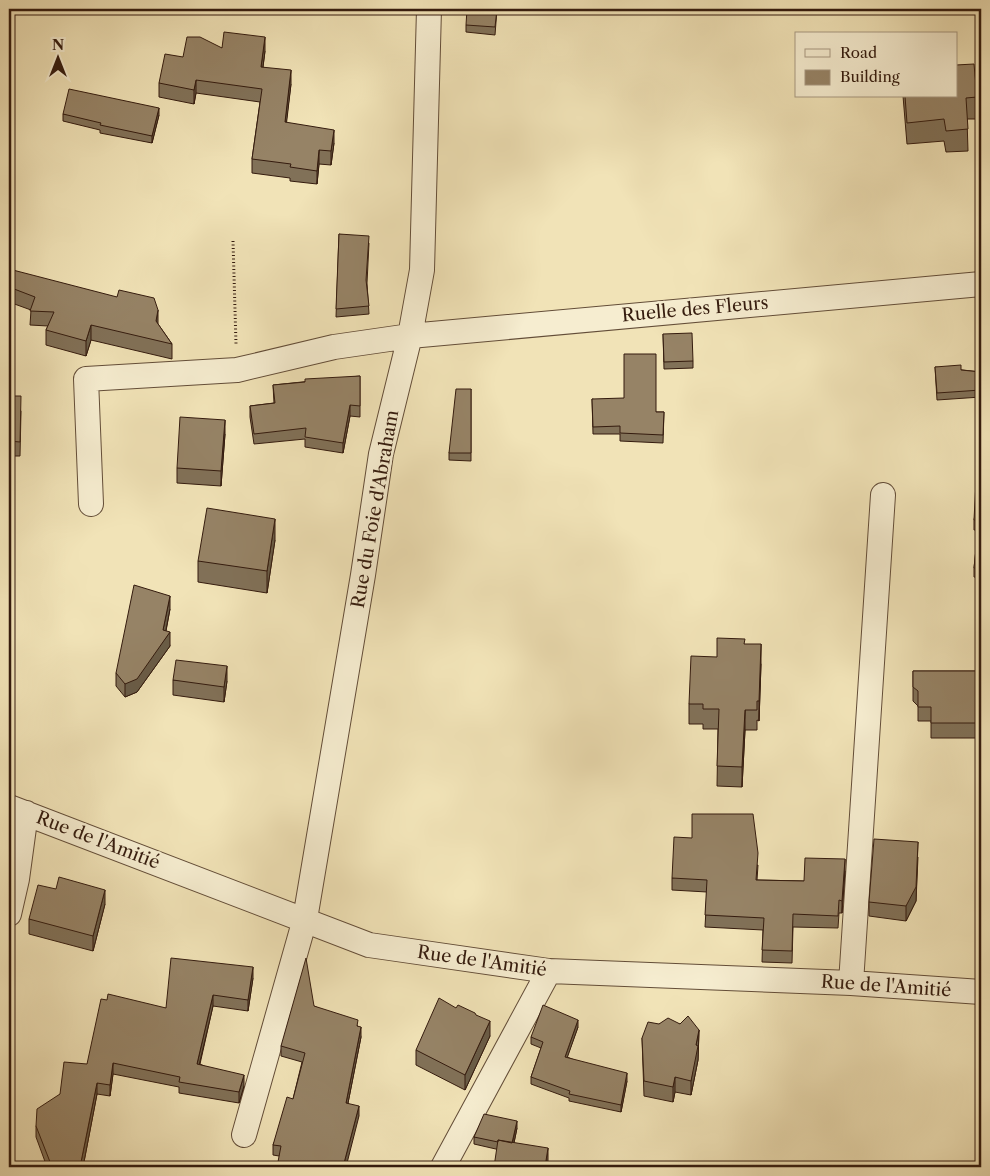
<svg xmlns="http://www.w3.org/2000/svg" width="990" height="1176" font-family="'Libre Caslon Text',serif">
	<rect width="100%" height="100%" fill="#f1e3b7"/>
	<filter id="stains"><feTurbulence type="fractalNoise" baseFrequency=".004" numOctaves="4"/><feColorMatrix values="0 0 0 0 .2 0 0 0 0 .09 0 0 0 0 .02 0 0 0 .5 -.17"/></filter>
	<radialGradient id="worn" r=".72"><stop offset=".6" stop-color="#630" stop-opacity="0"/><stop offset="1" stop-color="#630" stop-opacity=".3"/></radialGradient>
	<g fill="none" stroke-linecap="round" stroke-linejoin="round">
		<defs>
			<path id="street" d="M91,504L86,379L237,370L334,347L410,336L981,284
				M9,807L369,945L549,971L851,983L981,992
				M9,914L17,879L26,813
				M851,983L883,495
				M244,1135L305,919L363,575L381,454L410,336L422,270L429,9
				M443,1167L549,971"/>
		</defs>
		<use href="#street" stroke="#634d38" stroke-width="26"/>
		<path stroke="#341b0e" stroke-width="3" stroke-dasharray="1 2.5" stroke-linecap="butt" d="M233,241L236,344"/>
		<use href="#street" stroke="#f6edd0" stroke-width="24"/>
	</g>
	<path fill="#817158" stroke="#341b0e" d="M497,9L495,35L466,32V25Z
		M222,48L265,51L263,67L291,84L286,123L334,143L331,165L319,164L317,184L290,181V178L252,173V159L260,102L196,93L194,104L159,97V83L183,57Z
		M903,96H956L977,97V119H967L968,151L946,152L944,141L907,144Z
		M63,114L159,115L152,143L100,133V130L63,121Z
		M339,234L369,243L367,283L369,314L336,317Z
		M9,269L158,324L172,344V359L91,340L86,356L46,345V330L48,326L30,325L31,310L9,302Z
		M663,334L693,361V368L664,369Z
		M935,367L981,372V397L937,400Z
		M360,376V417L350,416L343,453L305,447V439L254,444L250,417V406L274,403L273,385Z
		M471,389V461L449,460V453Z
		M9,396L21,411L20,456H9Z
		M592,399L656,412H664L663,443L620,441V434H593Z
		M225,434L221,486L177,483V468Z
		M981,482V578L974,577V568L978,530H974V520Z
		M275,540L267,593L198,582V561Z
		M170,609L166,631L170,646L137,692L125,697L116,686V673Z
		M745,644L761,664L759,721L757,720V730H745L742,787L717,786L718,729H703V724H689V704L717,657Z
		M913,671H977V738H931V721H918V706L913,701Z
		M173,680L227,681L224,702L173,695Z
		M918,857L916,901L906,921L869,916V902Z
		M758,865L757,880L804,881L845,871L842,913H839L838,928L793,927L792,963L762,962L763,930L705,927L707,892L672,890V878Z
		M105,904L93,951L29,934V919Z
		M253,978L248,1011L213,1006L200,1064L244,1086L239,1103L179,1093V1087L113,1074L110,1096L97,1094L83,1167H47L36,1137V1126L60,1094L87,1064L166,1008Z
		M314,1006L358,1026L361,1037L348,1103L359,1116L279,1156L273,1155V1145L293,1099L302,1062L281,1056V1046Z
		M476,1015L490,1036L465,1090L416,1065V1050Z
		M659,1024H680L699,1030L698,1060L691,1095L675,1092L673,1102L644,1096L642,1038Z
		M578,1027L567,1057L627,1081L621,1112L569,1101V1098L531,1084V1077L541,1048L531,1044V1037Z
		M517,1128L514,1143L548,1161L474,1144V1137Z"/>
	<path fill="#695c47" stroke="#341b0e" d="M265,37V51L261,81V67Z
		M291,70V84L285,136V122Z
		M196,80V93L194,104V90Z
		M159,108V115L152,143V136Z
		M334,130V143L331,165V151Z
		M319,150V164L317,184V171Z
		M158,310V325L156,321Z
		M91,325V340L86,356V341Z
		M350,405V416L343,453V443Z
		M225,420V434L221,486V471Z
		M275,519V540L267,593V571Z
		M170,596V609L164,640L170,632V646L137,692L125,697V684L163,630Z
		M761,644V664L759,721V701Z
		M227,666V681L224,702V687Z
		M745,710V730L742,787V767Z
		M918,842L916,901L906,921V906Z
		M845,859V871L842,913V901Z
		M105,890V904L93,951V936Z
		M253,967V978L248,1011V1000Z
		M213,995V1006L197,1074V1064Z
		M578,1020V1027L565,1064V1057Z
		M490,1021V1036L465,1090V1075Z
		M361,1027V1037L346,1113V1103Z
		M699,1030L698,1060L691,1095V1081L696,1045Z
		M113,1063V1074L110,1096V1085Z
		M627,1073V1081L621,1112V1105Z
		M244,1075V1086L239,1103V1092Z
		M675,1077V1092L673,1102V1087Z
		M97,1083V1094L83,1167H80Z
		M359,1106V1116L346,1167H343Z
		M517,1121V1128L512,1152V1145Z
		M548,1148V1161L547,1167H545Z"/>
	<path fill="#968366" stroke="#341b0e" d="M467,9H497L495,27L466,25Z
		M224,32L265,37L261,67L291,70L285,122L334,130L331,151L319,150L317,171L290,167L291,164L252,159L262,89L196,80L194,90L159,83L165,54L183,57L187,37H200L222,48Z
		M974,64L977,97L966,98L968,129L946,131L944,119L907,123L905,96H956V65Z
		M69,89L159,108L152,136L100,125L101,123L63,114Z
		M339,234L369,236L366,280L369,306L336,309Z
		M9,269L117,297L119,290L154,298L158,310L156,321L172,344L91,325L86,341L46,330L54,312L30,311L35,297L9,287Z
		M692,333L693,361L664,362L663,334Z
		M624,354H656V412H664L663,435L620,433V426L593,427L592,399L624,398Z
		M961,365V370L981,372V390L937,393L935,367Z
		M360,376V406L350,405L343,443L305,437L306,428L254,434L250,406L275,403L273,385L305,382V379Z
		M456,389H471V453H449Z
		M9,396H21L20,442L9,441Z
		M180,417L225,420L221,471L177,468Z
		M976,482H981V568H974L979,521L974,520Z
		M207,508L275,519L267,571L198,561Z
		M134,585L170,596L163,630L170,632L137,679L125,684L116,673Z
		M717,638L745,639L744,644H761L759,701H757V710H745L742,767L717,766L719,709H703V704H689L691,656L717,657Z
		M176,660L227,666L224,687L173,680Z
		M913,671H977V723H931V707H918V691L913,687Z
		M692,814H753L758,853L756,880L804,881L805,858L845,859L842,901L839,900L838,916L793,914L792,951L762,950L764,918L705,915L707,880L672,878L674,837L692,838Z
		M874,839L918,842L916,887L906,906L869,902Z
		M59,877L105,890L93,936L29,919L38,885L56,889Z
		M171,958L253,967L248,1000L213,995L197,1064L244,1075L239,1092L179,1082L180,1077L113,1063L110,1085L97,1083L80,1167H52L36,1126L37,1109L60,1094L64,1062L87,1064L101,999L107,1000L108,994L166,1008Z
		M306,958L314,1006L358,1020L357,1026L361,1027L346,1103L359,1106L343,1167H277L281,1146L273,1145L287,1097L293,1099L305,1053L281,1046Z
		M439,998L456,1008L458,1005L475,1013L476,1015L490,1021L465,1075L416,1050Z
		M543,1005L578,1020L565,1057L627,1073L621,1105L569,1094L570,1091L531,1077L543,1042L531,1037Z
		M688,1016L699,1030L696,1045L698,1046L691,1081L675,1077L673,1087L644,1081L642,1038L648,1022L659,1024L668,1018L680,1024Z
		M484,1114L517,1121L512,1143L498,1140V1142L474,1137Z
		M498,1140L548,1148L545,1167H494Z"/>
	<g text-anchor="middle" stroke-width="4.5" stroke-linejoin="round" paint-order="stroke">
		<g font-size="18" fill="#341b0e" stroke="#f6edd0">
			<text transform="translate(695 309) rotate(-5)" y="6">Ruelle des Fleurs</text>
			<text transform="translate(375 509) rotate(-80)" y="6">Rue du Foie d'Abraham</text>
			<text transform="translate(98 840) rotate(21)" y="6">Rue de l'Amitié</text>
			<text transform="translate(482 961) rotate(8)" y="6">Rue de l'Amitié</text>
			<text transform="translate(886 986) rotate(4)" y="6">Rue de l'Amitié</text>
		</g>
	</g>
	<rect width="990" height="1176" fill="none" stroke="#f1e3b7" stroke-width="30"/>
	<rect x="10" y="10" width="970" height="1156" fill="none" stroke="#341b0e" stroke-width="2.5"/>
	<rect x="15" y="15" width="960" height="1146" fill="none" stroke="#341b0e"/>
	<rect x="795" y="32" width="162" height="65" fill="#f6edd0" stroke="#a89982"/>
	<rect x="805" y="49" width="25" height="8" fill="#f6edd0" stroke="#a89982"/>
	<text x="840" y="58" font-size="15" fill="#341b0e">Road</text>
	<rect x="805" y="70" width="25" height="15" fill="#968366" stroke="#a89982"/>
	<text x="840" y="82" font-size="15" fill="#341b0e">Building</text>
	<g transform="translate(58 58)" stroke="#f6edd0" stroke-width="4" paint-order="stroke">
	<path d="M0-4L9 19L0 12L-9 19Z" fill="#341b0e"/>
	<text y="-8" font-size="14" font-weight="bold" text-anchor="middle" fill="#341b0e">N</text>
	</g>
	<rect width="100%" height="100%" filter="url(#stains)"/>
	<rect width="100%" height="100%" fill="url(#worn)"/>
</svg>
